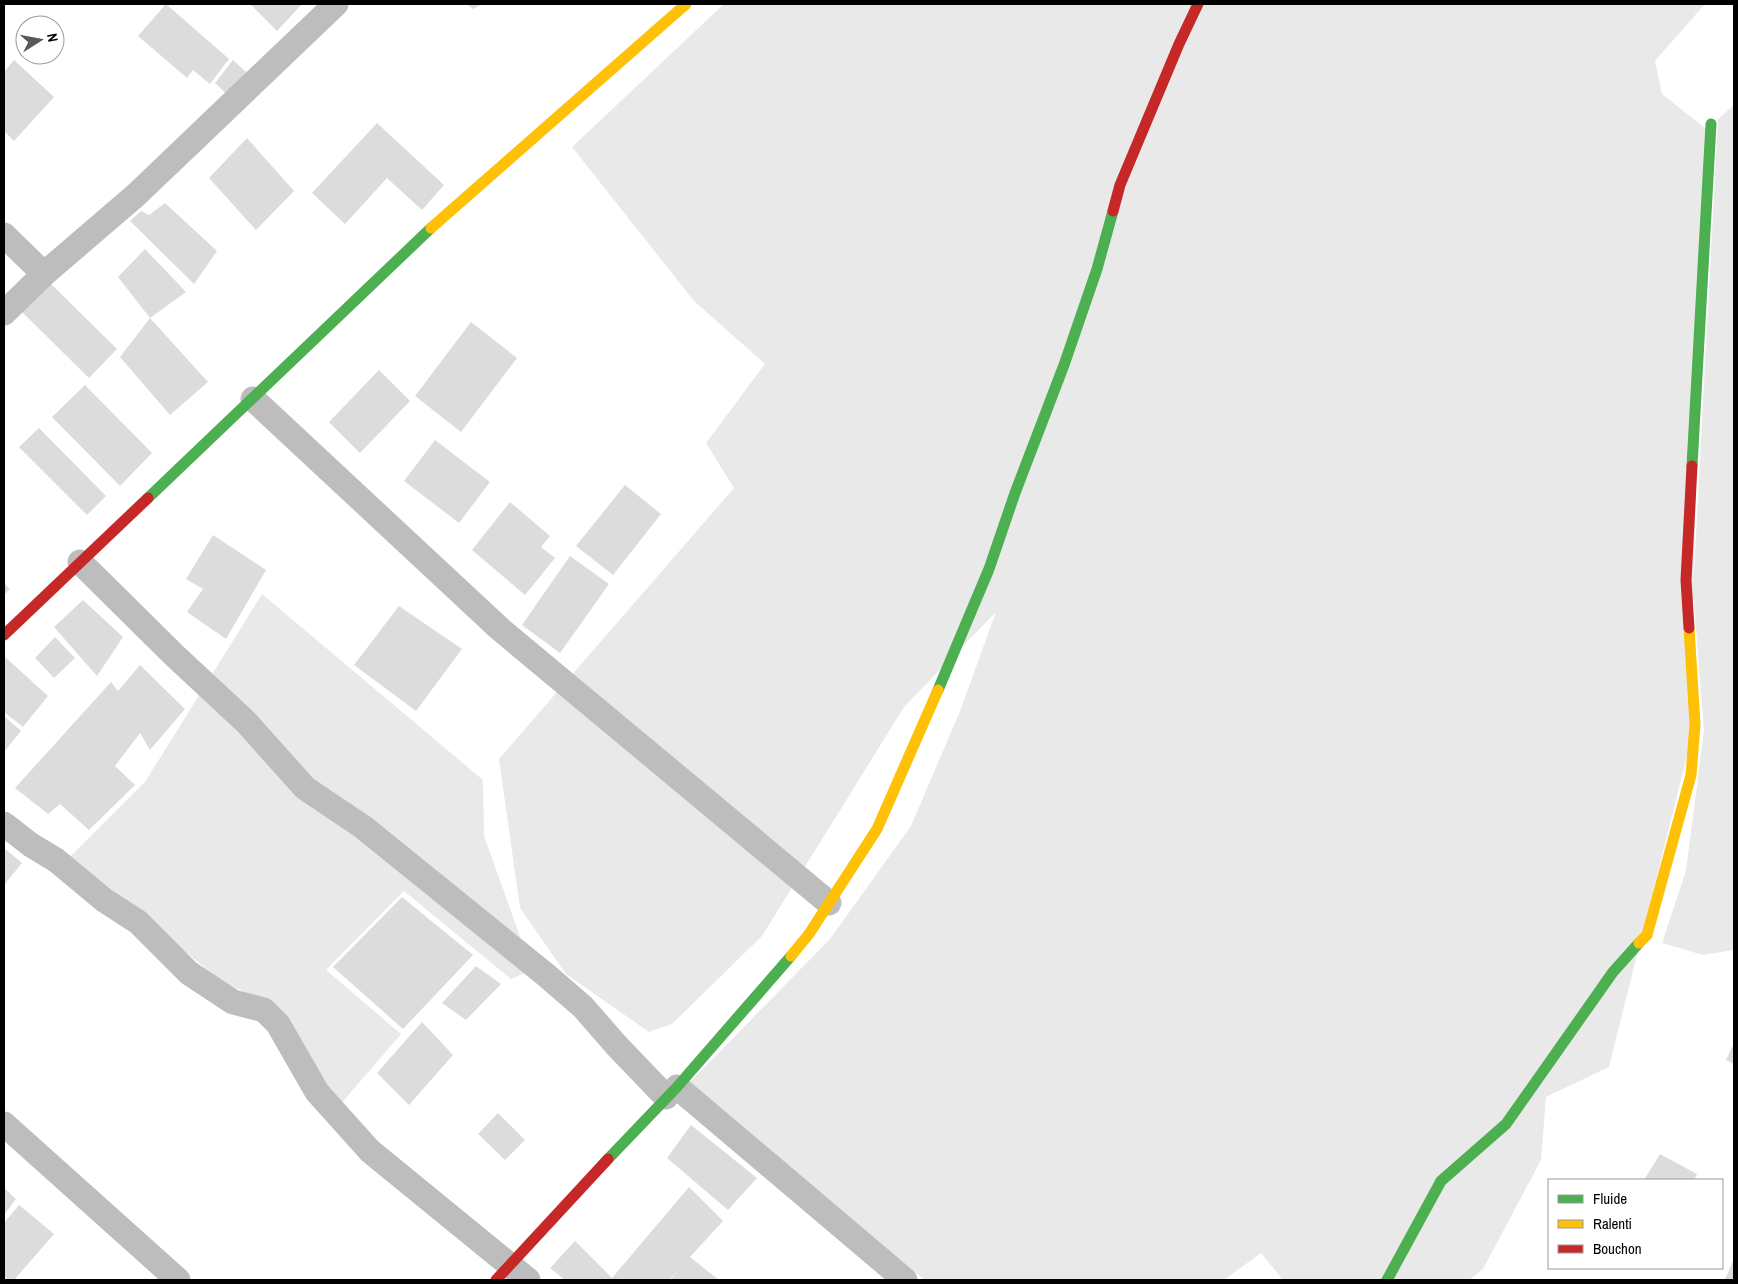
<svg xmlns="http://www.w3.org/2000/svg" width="1738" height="1284" font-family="'Archivo Narrow',sans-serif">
	<rect width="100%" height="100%" fill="#fff"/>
	<path fill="#e9e9e9" d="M724,4H1705L1655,61L1662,94L1706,129L1689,748L1609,1067L1546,1097L1541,1160L1483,1269L1469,1280H1283L1261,1253L1224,1280H925L684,1088L830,939L911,826L960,711L996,612L904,707L762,936L672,1024L649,1032L566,974L520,908L499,759L734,488L706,443L765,364L694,301L572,147Z
		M1734,105V950L1703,955L1662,943L1686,871L1704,730L1693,592L1718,119Z
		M262,594L483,780L484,836L532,970L511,979L404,891L326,970L401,1034L339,1106L281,1010L220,980L70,857L145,782Z"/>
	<path fill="#dcdcdc" d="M166,4L229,59L210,84L193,70L187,78L138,36Z
		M250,4H302L277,31Z
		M467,4H482L473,9Z
		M14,60L54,97L14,141L4,131V72Z
		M233,60L246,72L228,95L215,83Z
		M377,123L444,185L422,210L387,178L345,224L312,193Z
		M247,138L294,191L256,230L209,178Z
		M165,203L217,251L194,284L130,221L141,211L149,215Z
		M145,249L186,292L150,318L208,382L170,415L120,357L150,318L118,277Z
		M50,283L117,349L89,378L22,312Z
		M471,322L517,358L461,432L415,396Z
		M379,370L410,401L360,453L329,422Z
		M85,385L152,453L120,486L52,417Z
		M39,428L106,496L87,515L19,447Z
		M435,440L490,482L459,523L404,481Z
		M625,485L661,514L613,575L576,546Z
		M510,502L550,536L541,547L555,558L525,595L472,550Z
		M213,535L266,570L226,639L187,612L203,589L186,579Z
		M570,556L609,584L560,653L522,625Z
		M4,583L10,589L4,595Z
		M83,600L123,637L97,676L54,627Z
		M399,606L462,649L416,711L354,665Z
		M55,637L75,658L54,678L35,658Z
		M4,656L48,696L23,727L4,712Z
		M140,665L185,709L150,750L140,733L115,766L135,785L89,830L60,804L48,814L15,788L111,682L118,691Z
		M4,716L21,731L4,752Z
		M4,848L22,863L4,885Z
		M402,897L473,955L403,1029L333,967Z
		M476,966L501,984L466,1020L442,1003Z
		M422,1022L453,1055L409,1105L377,1073Z
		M1734,1043V1064L1726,1060Z
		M498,1113L525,1140L505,1160L478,1134Z
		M691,1125L757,1178L728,1210L667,1158Z
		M1660,1154L1697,1174L1694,1180H1644Z
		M689,1187L723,1221L690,1257L719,1280H670L680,1268L669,1280H565L550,1268L575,1241L612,1278Z
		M4,1188L16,1199L4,1215Z
		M19,1205L54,1234L14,1280H8L4,1277V1223Z
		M1734,1258V1280H1725Z"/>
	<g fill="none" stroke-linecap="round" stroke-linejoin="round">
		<path stroke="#bdbdbd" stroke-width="25" d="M4,235L44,274
			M4,313L44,274L136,195L336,4
			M253,399L500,629L829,903
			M80,562L174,655L246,722L305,788L363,827L546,975L583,1007L617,1046L666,1097
			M4,824L31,845L56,860L104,900L138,922L189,973L233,1002L264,1010L278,1024L317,1092L370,1151L528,1280
			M677,1087L905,1280
			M4,1124L178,1280"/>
		<path stroke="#4caf50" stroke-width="11" d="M1692,466L1711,124
			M148,498L431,228
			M938,690L989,569L1015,493L1064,365L1097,269L1113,211
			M608,1159L677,1087L791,956
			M1387,1280L1441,1181L1506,1124L1613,972L1639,943"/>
		<path stroke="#ffc107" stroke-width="11" d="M431,228L686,4
			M1639,943L1647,935L1691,775L1695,724L1689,628
			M791,956L809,934L877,829L938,690"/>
		<path stroke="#c62828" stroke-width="11" d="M1113,211L1120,185L1179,44L1198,4
			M1689,628L1686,580L1692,466
			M4,635L148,498
			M496,1280L608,1159"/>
	</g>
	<rect width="1738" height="1284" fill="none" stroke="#000000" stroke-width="10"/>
	<rect x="1548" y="1179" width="175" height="90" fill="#ffffff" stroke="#999999"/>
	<rect x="1558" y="1195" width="25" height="8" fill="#4caf50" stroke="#999999"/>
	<text x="1593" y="1204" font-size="15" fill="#000000">Fluide</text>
	<rect x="1558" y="1220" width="25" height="8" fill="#ffc107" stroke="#999999"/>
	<text x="1593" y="1229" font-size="15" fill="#000000">Ralenti</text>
	<rect x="1558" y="1245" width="25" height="8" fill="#c62828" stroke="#999999"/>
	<text x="1593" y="1254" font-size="15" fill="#000000">Bouchon</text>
	<g transform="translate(40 40) rotate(79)"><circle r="24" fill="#ffffff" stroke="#999999"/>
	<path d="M0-4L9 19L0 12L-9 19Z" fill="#595959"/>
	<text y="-8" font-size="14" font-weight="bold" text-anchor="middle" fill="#000000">N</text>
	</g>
</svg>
